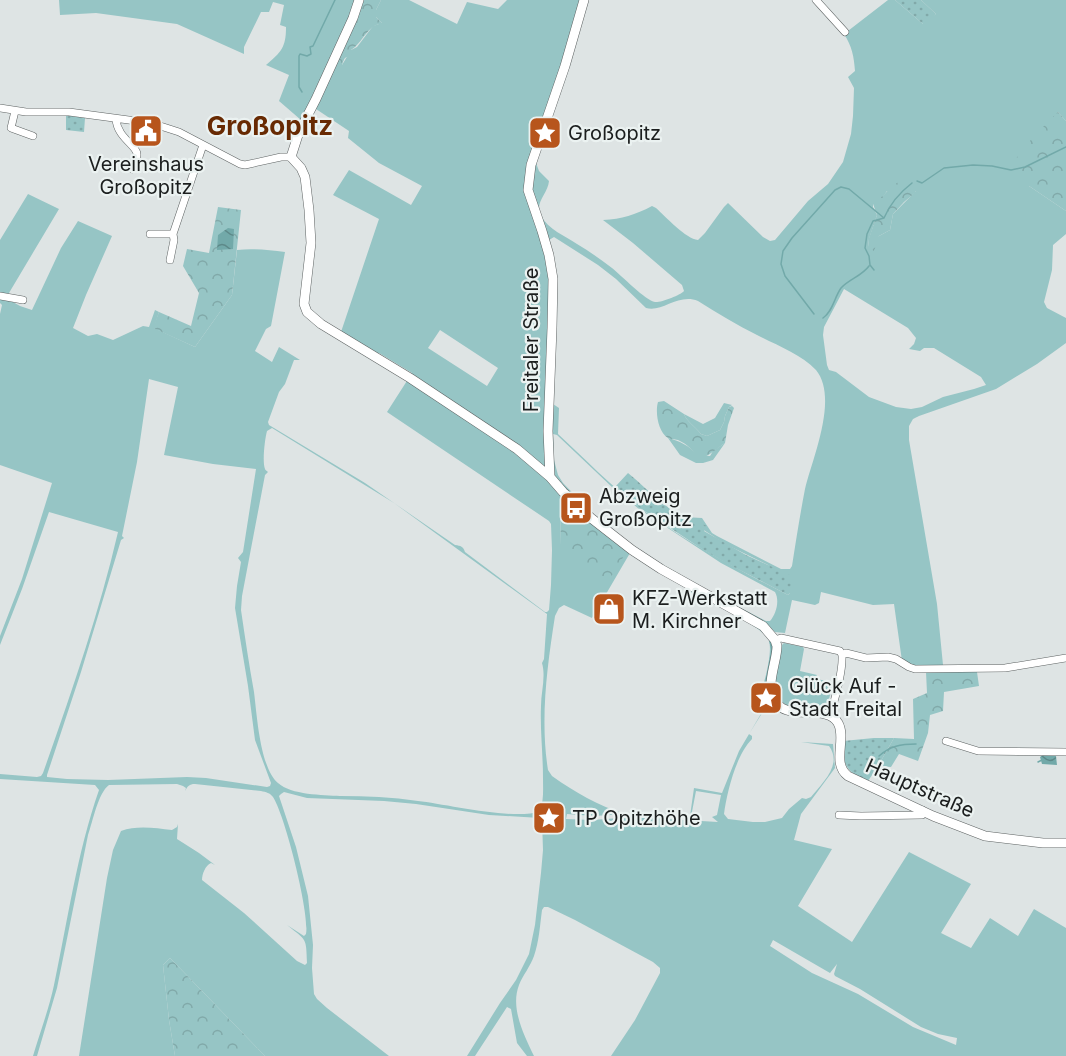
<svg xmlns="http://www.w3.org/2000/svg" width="1066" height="1056" font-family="Inter,sans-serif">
	<defs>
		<pattern id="forest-crowns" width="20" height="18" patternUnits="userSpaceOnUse" patternTransform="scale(1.5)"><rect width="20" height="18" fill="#96c5c5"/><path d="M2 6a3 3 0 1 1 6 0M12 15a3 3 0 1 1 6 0" fill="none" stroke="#81a9a9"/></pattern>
		<pattern id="park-dots" width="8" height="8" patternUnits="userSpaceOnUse" patternTransform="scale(1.5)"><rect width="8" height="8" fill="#96c5c5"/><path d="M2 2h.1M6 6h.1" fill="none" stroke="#81a9a9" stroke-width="1.8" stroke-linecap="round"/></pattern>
		<pattern id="water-waves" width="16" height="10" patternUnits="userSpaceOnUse" patternTransform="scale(1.5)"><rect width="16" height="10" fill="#72a9a9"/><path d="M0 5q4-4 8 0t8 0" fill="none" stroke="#5d8989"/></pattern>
	</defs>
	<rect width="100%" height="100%" fill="#dee4e4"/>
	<path fill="#96c5c5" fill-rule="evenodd" d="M59,0H363L342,65L351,50L357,47L373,26L382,23L376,17V10L381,0H409L457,24L467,2L498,9L507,0H587L536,163L539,171L549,181C548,194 534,202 541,216C548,229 565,236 577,244C589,251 600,259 612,268C621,275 646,301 655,302C660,303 681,295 684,291L682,285L633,243L603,220C622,219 635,215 652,206L656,208C666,217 686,239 698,240L705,233L724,207L728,203L763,237L770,241L775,240L808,201L828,184L843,162L851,134L853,116L854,88L848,77L855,71C854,57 852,46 844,34L888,0H895L923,24L936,14L921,0H1066V121L1058,112L1029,186L1066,211V234L1053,245L1052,270L1044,302L1047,308L1066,318V343L1037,364L996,389L919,416L913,419L909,426V440L937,604L943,665H911L902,661L894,604L873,605L821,592L819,603L815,605L792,600L785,633L775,632L769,626L764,630L773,645L768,686C758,693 754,701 764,710L749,734L752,736V739C736,755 727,792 724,814L728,819L753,822H765L782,818L789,809L802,798L806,799L811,797C822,783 843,765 829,746L801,742L833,744L835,768L801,814L794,840L832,849L798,906L852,942L909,852L971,884L941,933L971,948L990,918L1018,936L1034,909L1066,928V1056H611L635,1020L660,973V968L653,962L575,920L548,907H544L542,910C540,925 539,942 534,956C530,967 523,975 519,985C510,1008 524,1035 534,1056H527L517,1043L511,1009L507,1007L475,1056H467L500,1003L516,980L529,954L535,925L541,873L543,850L542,821L540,818L489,815L416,804L384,801L307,798L284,792L281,794L279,796L296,847L308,896L313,945L312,968L314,994L317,999L327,1008L389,1056H265L170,958L163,965L169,1020L175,1056H79L107,878L113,850L121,831C137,825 155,828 172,830L177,827L178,824L177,839L199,853L215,865L211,863C205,866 202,874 202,880L244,913L297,961L305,965L307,963C306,937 307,941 287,925L304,936L306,934C310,914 285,815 273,797C270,793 266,792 261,791L195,784C189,784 188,786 185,791L186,788L183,786L177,784L109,785C98,793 93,821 88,835L57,988L37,1056H33C40,1032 49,1009 54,985C68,919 77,853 99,790L95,785L0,779V774L37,777L41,776L43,773C71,693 99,614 118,532L49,512L22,589L0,645V636L22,579L52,483L0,465V314L2,305L0,303V240L28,194L59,209L6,298L20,306L32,310L61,248L78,221L112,236L86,295L73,328L88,336L97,334L113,340L143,326L149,327L155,310L159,312L154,328L195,347L232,295L237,250C253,248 269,250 285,252L271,326L266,329L255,351L272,362L279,347L300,360H294L285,384L279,392L268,422L269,425L365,483L455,545C461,546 463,546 465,552L545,612H547L549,610L551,585L552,550L551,524L549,521L387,412L412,373L379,353H375L341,332L379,219L333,195L349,170L411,205L422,186L379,163L348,138L349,131L310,105L301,120L279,101L289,75L266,65C281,52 286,48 286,27L280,25L284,5L273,2L269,12H261L244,47V54L177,24L96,13L60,15ZM887,191H916L893,214L890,230L879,236L868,247L869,239L877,215L873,207V201C880,202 883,197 887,191ZM554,237L598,265L616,279L646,308C662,313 678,293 698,301C717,313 737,325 757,335C776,345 801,354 816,370C839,398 812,459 805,489C800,515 796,540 792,566L790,569H781L717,536L712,533L702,518L684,517L725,544L768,565L790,593L788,595C737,569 686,542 640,508C611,486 585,459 558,434L559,408L553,404L551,250L549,240ZM844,289L908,328L916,338L914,344L909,349L920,351L924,348H934L981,377L986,385L974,389L943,397L922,407L911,409L896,407L869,397L836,372L829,370L827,365L823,335L824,327ZM440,330L498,368L487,386L428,348ZM149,379L178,387L164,455L213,464L256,469L243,552L238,558L241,562L237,586L235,608L248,686L255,740L271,783L270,786L267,787L206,778L187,777L108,780L67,779L47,777V775L81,672L121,540L124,538L122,536L137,462ZM272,428L394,503L547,614L544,659L542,663C546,677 541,692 541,706C540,730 543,754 543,778C543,789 544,800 540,811C516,821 446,804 418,801C392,797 366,796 340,796C323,795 291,795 278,783C260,768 257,715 254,692C249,665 245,637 241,610L242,596L265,475L268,472C267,471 265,470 265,469C262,462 265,438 267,431ZM553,434L557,435L613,488L639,509L721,563L775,592C780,601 776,614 770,621H766L710,592L658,562L634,547L593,514L563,483L558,475L554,460ZM560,499L574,514L561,545ZM630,553L690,590L686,595H695C709,602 765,627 769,641C772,650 767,673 764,682C760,696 753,697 762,712L739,751L722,793L694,788L690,816L691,817L696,791L721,795L717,815L712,817L718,822L634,817L592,820L566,819L567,814L594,816L625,814C597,805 576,793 552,776L548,770C540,720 547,667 555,616L559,608L564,605L592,618ZM773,940L830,973L837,964L834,974L835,976L860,989L921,1027L938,1034L957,1038L956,1045L913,1027L858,994L812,973L770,946Z
		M724,403L732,405L729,407L725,416L724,422L720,430L707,436L701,434C696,427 686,421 684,414L703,424L715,418Z
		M668,438C679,441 689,445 697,455L710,456L713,451L725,443L713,460L703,463H696L680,455Z
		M784,643L803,647L804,649L800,671L817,675L816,679L833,682L827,708L825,711C814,710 801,711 791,707C765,699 777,664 781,646Z"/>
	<path fill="url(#forest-crowns)" d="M363,0H381L376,10V17L383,24C368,23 363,43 351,50V55L345,58L337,70L336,63Z
		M1058,112L1066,121V211L1029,186L1014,161L1034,136Z
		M904,179L912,186L916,192L904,202L893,214L890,230L879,236L874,251L868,247L869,238L877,215L872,201C883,200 885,191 894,185C896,183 901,181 904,179Z
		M218,207L241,210L232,295L195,347L153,328L159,312L191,326L199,293L183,266L187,249L209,253Z
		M664,401L684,414C686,421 696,427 701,434L707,436L720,430L724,422L725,416L729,407L732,406L734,408L728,425L725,443C716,449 709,456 698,460C695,451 687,444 678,440C674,439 671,440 668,438C658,432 655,412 658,402Z
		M560,499L574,513H576L625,554L614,573L606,581L561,545Z
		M960,670L977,672L979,686L944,692L943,711L930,715L928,733L918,761L899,754L891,767L878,766L894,738L914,739L913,699L927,693L926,672Z
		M170,958L265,1056H175L169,1020L163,965Z"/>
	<path fill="url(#park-dots)" d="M895,0H921L936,14L928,24H923Z
		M66,115L85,118L84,132L66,130Z
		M628,473C645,487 665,508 685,518C692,521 699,522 707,526L704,531L746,555L792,576L790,593L788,595L728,564L702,549L640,508L615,487Z
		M874,738H894L878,766L868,781C844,770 844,767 843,741Z"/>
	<path fill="url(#water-waves)" d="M228,228L234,229L233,249L217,250L218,235Z
		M1043,755L1056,756L1057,765L1042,764L1040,757Z"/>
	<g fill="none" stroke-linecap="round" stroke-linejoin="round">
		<path stroke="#72a9a9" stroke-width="1.5" d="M302,92L299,87V56L300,54L307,56L311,54L310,47L313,46L335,0
			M917,181L922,183L944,168L973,165L992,166L1011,170L1025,167L1066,147
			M874,270L870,265L869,256L865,248L867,234L873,221L884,218C890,204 899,193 912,183
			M814,314L785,276L781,264L783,251L792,238L835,190L841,187L849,189L884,218
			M823,318C833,311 834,298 841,288C849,279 862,276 869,266
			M765,687L772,650L770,641
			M879,756C890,746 901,744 916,744
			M1038,762L1042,760"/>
		<defs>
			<path id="street" d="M816,0L845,32
				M0,108L26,112H69L151,123L179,132L240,164L245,165L281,157H291
				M15,111L11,128L33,136
				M116,119C117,138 138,146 137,155C137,160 134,165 132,169
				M150,234H173
				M170,260L174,240L173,234L203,145
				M0,296L23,300
				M775,640L781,638L840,651L842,655
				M842,655L846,653L866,658L888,657L896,659L909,667L915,669L1005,668L1066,658
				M770,690L765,692L761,697L762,702L767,708H773L778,705
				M830,715C835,699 843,672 842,655
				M946,741L978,751L1066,752
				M839,815L861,816L922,815V810"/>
			<path id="secondary" d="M359,0L353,18L316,99L299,132L291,157L301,168L305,177L309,210L311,243L304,304L307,312L321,324L410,378L517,449L550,477L563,492L591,518L632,550L661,569L763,626L775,640L777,646C777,665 760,695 782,708C797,717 829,706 838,723C847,739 831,763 848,776L933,816L985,836L1043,843H1066
				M550,477L548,431L552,328L553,279L549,255L542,231L528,190L531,165L565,66L584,0"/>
		</defs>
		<use href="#street" stroke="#5d6262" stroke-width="8"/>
		<use href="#secondary" stroke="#5d6262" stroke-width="10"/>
		<use href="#street" stroke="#fff" stroke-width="7"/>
		<use href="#secondary" stroke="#fff" stroke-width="9"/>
	</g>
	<defs>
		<symbol id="civic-square" viewBox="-11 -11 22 22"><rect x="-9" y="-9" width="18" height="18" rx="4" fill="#b7551c" stroke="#ebf2f1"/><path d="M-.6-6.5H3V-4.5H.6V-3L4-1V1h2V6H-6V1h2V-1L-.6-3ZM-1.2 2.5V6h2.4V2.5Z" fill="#fff"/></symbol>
		<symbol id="sight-square" viewBox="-11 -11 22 22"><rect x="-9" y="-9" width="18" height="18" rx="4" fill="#b7551c" stroke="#ebf2f1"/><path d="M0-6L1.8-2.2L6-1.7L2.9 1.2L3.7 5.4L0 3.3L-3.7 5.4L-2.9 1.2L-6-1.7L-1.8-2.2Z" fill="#fff"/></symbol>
		<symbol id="bus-square" viewBox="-11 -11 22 22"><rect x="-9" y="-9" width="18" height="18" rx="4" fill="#b7551c" stroke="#ebf2f1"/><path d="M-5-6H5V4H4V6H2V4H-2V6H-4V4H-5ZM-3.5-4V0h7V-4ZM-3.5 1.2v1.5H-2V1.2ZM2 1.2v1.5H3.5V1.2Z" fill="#fff"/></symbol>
		<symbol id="shop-square" viewBox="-11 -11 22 22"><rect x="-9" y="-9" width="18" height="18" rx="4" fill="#b7551c" stroke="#ebf2f1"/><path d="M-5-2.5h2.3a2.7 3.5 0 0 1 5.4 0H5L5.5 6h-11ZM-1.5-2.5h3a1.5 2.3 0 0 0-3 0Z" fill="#fff"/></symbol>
	</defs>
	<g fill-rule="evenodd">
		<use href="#civic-square" x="127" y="112" width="38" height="38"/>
		<use href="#sight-square" x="526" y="114" width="38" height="38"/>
		<use href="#bus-square" x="557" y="489" width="38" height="38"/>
		<use href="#shop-square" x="590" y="590" width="38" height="38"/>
		<use href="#sight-square" x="747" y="679" width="38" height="38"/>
		<use href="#sight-square" x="530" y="799" width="38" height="38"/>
	</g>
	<g text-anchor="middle" stroke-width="4.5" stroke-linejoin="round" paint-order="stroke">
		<g font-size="20" fill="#1b1e1e" stroke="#ebf2f1" text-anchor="start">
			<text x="568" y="140">Großopitz</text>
			<text x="146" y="171" text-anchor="middle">Vereinshaus<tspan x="146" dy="23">Großopitz</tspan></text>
			<text x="599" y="503">Abzweig<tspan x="599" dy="23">Großopitz</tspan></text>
			<text x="632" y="605">KFZ-Werkstatt<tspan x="632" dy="23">M. Kirchner</tspan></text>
			<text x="789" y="693">Glück Auf -<tspan x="789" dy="23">Stadt Freital</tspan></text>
			<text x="572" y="825">TP Opitzhöhe</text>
		</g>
		<g font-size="20" fill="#1b1e1e" stroke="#ebf2f1">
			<text transform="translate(531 340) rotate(-90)" y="7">Freitaler Straße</text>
			<text transform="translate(920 788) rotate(24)" y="7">Hauptstraße</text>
		</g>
		<g font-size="26" font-weight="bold" fill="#682a03" stroke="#ebf2f1">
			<text x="270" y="135">Großopitz</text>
		</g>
	</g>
</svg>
